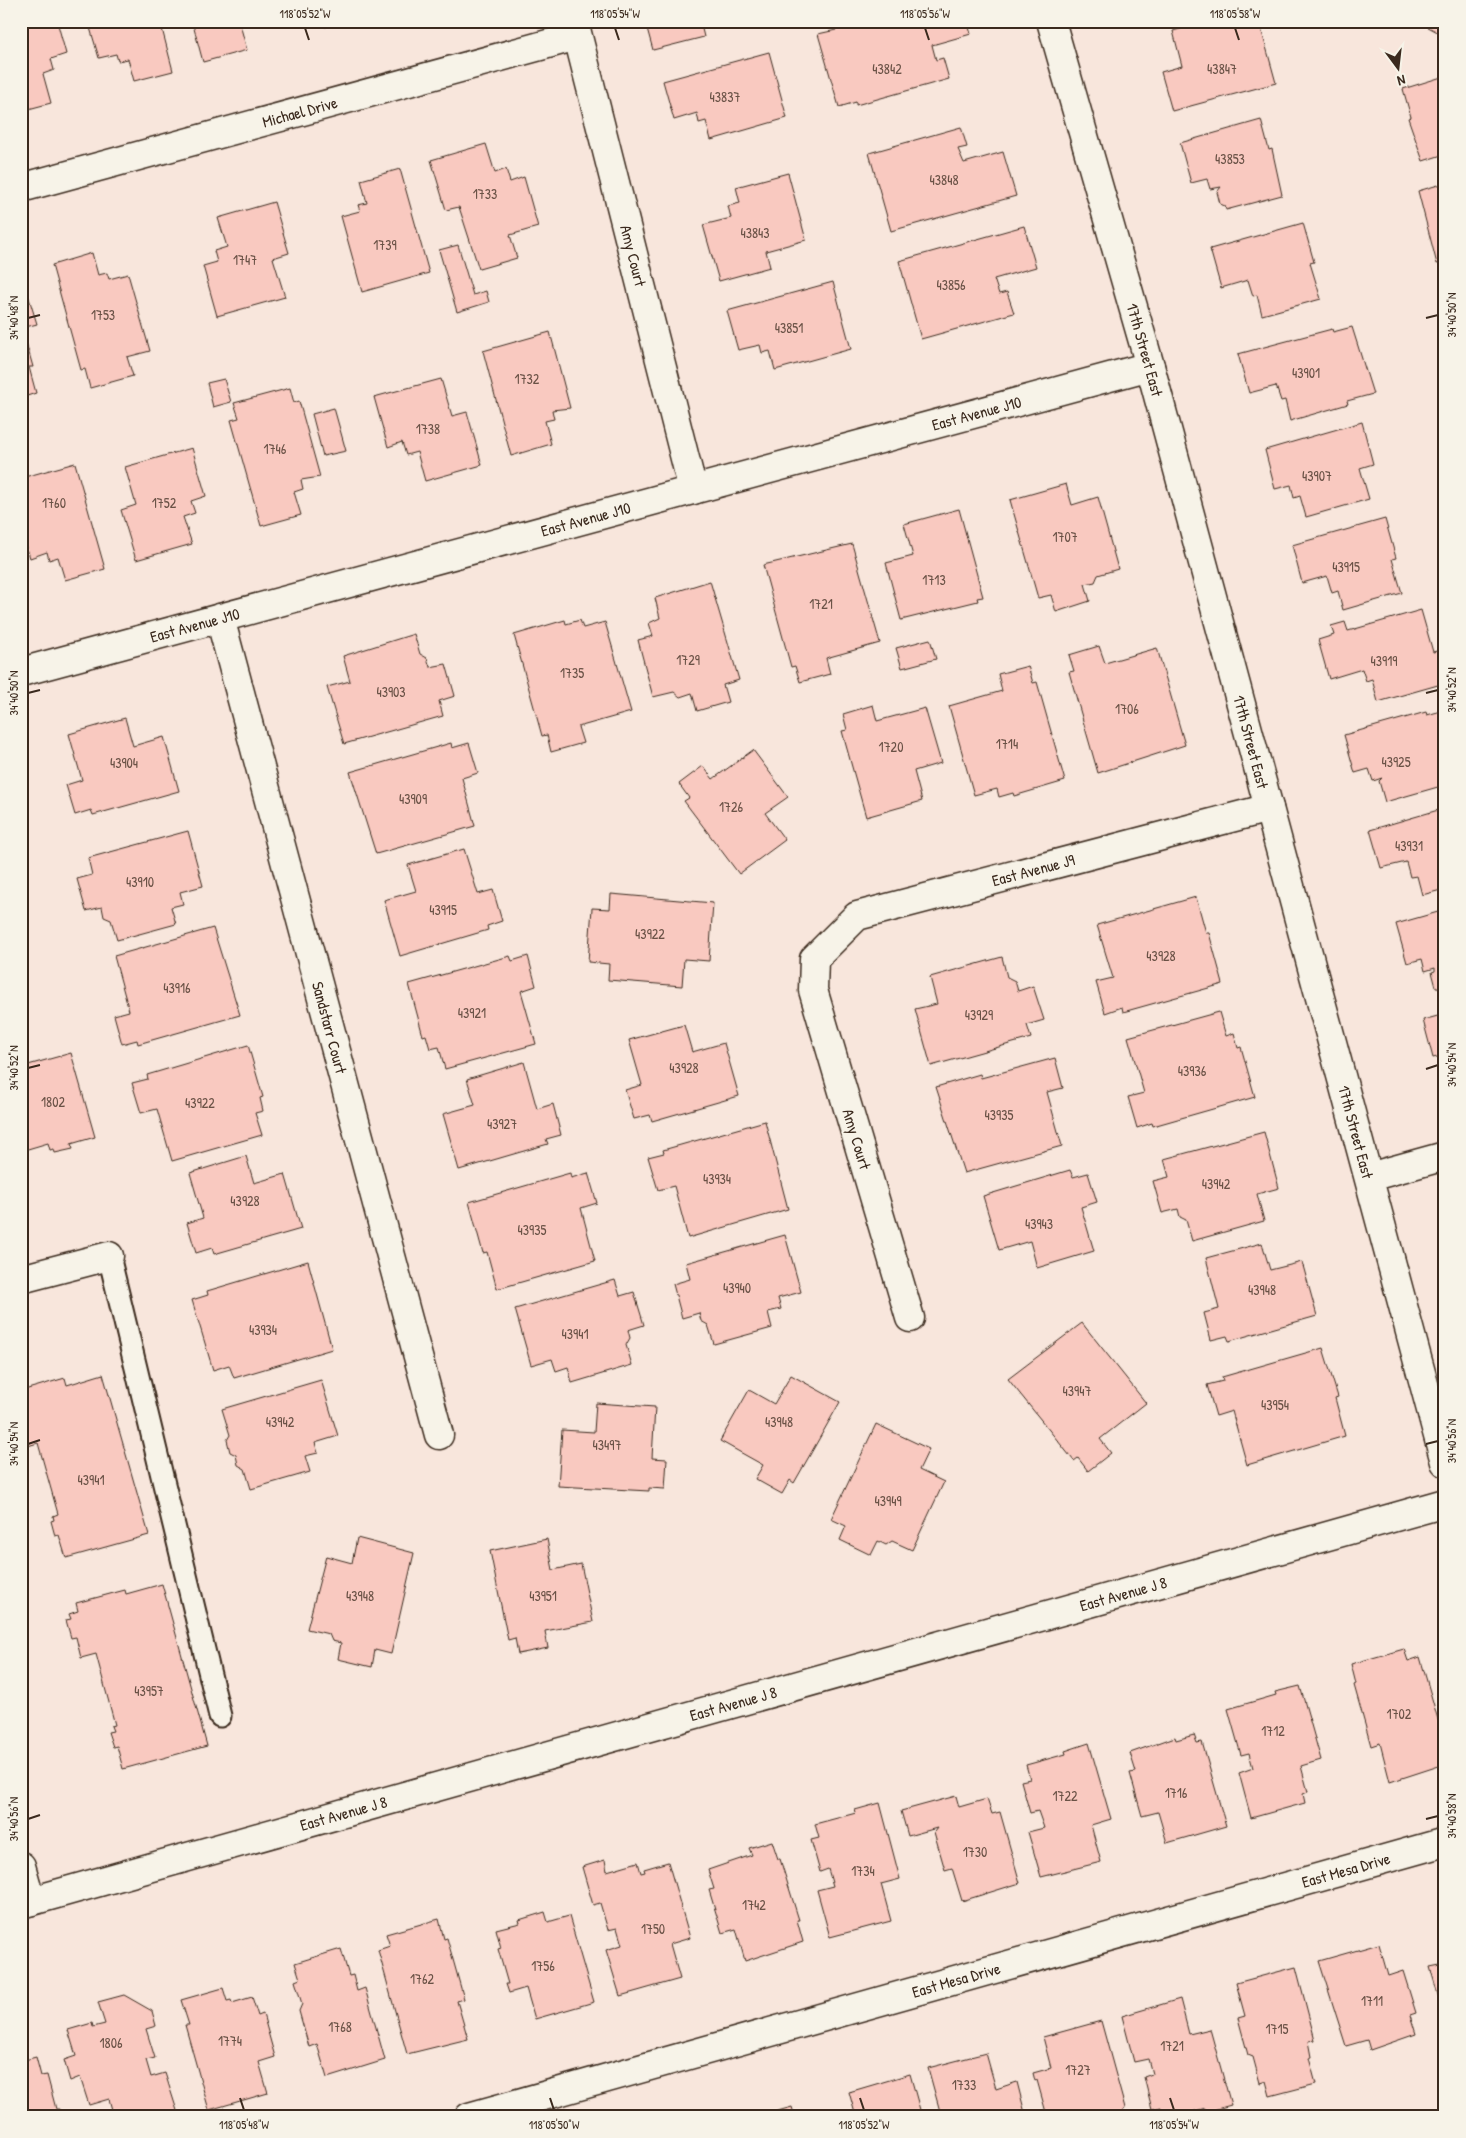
<svg xmlns="http://www.w3.org/2000/svg" width="1466" height="2138" font-family="'Patrick Hand',sans-serif">
	<rect width="100%" height="100%" fill="#f8e6dc"/>
	<filter id="ink" filterUnits="userSpaceOnUse"><feTurbulence type="fractalNoise" baseFrequency=".02" numOctaves="2"/><feDisplacementMap in="SourceGraphic" scale="10" xChannelSelector="R" yChannelSelector="G"/><feConvolveMatrix kernelMatrix="1 2 1 2 8 2 1 2 1" color-interpolation-filters="sRGB"/></filter>
	<g filter="url(#ink)">
		<path fill="#f9c9c0" stroke="#3b2a1e" d="M21,21H57L66,54L51,59L54,70L43,74L51,103L21,111Z
			M88,21H160L173,71L134,81L128,59L118,61L116,54L99,58Z
			M192,21H239L247,50L203,62Z
			M323,21H345L325,27Z
			M645,21H700L704,37L653,50Z
			M849,21H967L971,34L932,45L936,60L943,58L949,79L856,105V102L839,107L818,34L836,30L834,26Z
			M1208,21H1259L1276,83L1172,111L1161,72L1182,66L1173,31Z
			M1417,21H1445V36Z
			M769,52L787,118L711,140L706,121L699,123L697,113L674,120L663,81Z
			M1445,76V154L1423,161L1408,118L1411,117L1403,89Z
			M1261,120L1269,150L1272,149L1282,195L1226,210L1225,206L1220,204L1217,192L1221,187L1210,189L1207,179L1191,183L1180,143Z
			M961,127L967,147L958,149L964,163L1003,152L1016,196L891,231L869,153Z
			M486,144L495,173L506,169L510,182L524,177L538,227L510,235L517,258L479,269L459,207L446,210L431,160Z
			M400,169L429,273L362,292L341,216L360,211L358,205L367,203L361,180Z
			M788,173L806,240L766,251L770,267L719,281L703,225L731,218L728,206L740,203L736,187Z
			M1445,183V262L1437,264L1418,191Z
			M274,202L289,253L273,258L285,297L217,316L203,266L217,262L214,251L227,247L218,218Z
			M1303,223L1314,262L1310,263L1321,299L1262,315L1257,295L1253,296L1248,280L1221,288L1210,249Z
			M1024,226L1036,267L994,279L999,294L1007,292L1014,313L921,339L899,261Z
			M458,245L473,295L486,291L489,302L457,312L439,250Z
			M92,253L98,275L107,273L109,279L128,274L150,351L127,357L133,376L90,388L85,369L81,370L52,265Z
			M21,272L37,324L22,328L33,367H29L36,393L21,398Z
			M833,282L851,349L775,370L770,351L762,353L760,345L738,350L727,311Z
			M1352,327L1373,394L1347,401L1348,404L1290,421L1285,400L1281,401L1276,386L1249,393L1238,354L1332,329L1333,332Z
			M550,332L570,408L552,410L554,419L545,421L551,444L511,456L483,351Z
			M224,379L231,402L213,407L207,383Z
			M441,379L452,416L467,412L482,465L425,481L417,452L406,455L402,442L388,447L374,397Z
			M290,388L294,403L299,401L320,477L301,480L303,489L294,492L301,515L261,526L231,420L239,418L234,403Z
			M334,408L346,451L323,456L312,414Z
			M1362,422L1373,464L1360,468L1369,499L1306,517L1300,496L1294,498L1291,485L1275,489L1265,450Z
			M192,448L206,496L191,501L195,513L183,517L192,544L136,560L121,510L136,505L125,467Z
			M75,463L105,569L65,580L58,557L49,560L47,552L30,558L21,528V478Z
			M1066,484L1072,505L1098,497L1118,569L1098,575L1095,582L1085,584L1090,601L1056,612L1051,595L1038,598L1010,500Z
			M959,509L983,597L977,598L978,601L901,620L886,563L913,556L904,524Z
			M1385,519L1396,558L1392,559L1402,593L1343,610L1338,591L1332,593L1327,576L1302,583L1292,545Z
			M852,544L880,643L826,658L830,674L800,682L795,666L791,667L763,565Z
			M710,581L739,680L723,685L728,702L697,711L692,693L680,697L674,692L653,697L638,640L653,636L649,623L660,618L655,598Z
			M1421,610L1433,652L1445,649V683L1378,702L1372,679L1366,681L1362,669L1329,679L1318,640L1334,635L1331,626L1345,622L1348,631Z
			M565,620L566,624L580,620L583,628L605,622L631,712L578,727L583,743L551,752L547,735L542,736L514,635Z
			M414,634L420,654L427,658L430,667L446,664L455,696L439,701L443,716L344,744L327,687L350,681L343,656Z
			M930,639L936,659L902,668L896,648Z
			M1099,646L1105,663L1157,648L1185,745L1098,773L1069,672L1074,671L1069,655Z
			M1028,666L1033,683L1037,682L1065,781L1014,796L1013,793L999,797L997,789L974,795L949,706L1002,691L998,674Z
			M873,705L877,721L925,708L941,763L914,771L922,801L866,817L842,731L847,730L843,714Z
			M1445,710V753L1439,755L1445,774V785L1385,802L1379,781L1382,778L1373,781L1369,769L1355,773L1344,735L1426,712L1427,715Z
			M125,718L133,746L164,737L179,791L93,815L91,810L75,815L66,785L82,780L69,734Z
			M451,743L452,748L469,743L478,773L462,778L475,826L376,854L350,772Z
			M753,750L788,797L765,813L785,840L739,874L684,801L689,798L679,784L703,766L713,779Z
			M1445,808V889L1422,895L1417,876L1410,877L1406,862L1381,868L1370,830Z
			M188,831L203,886L180,892L183,904L171,907L176,924L117,940L111,920L104,917L102,907L86,911L77,879L92,875L88,858Z
			M464,849L478,894L493,890L502,921L487,926L488,930L400,956L384,900L416,891L408,865Z
			M21,872L26,888L21,890Z
			M611,894L713,903L709,961L684,959L682,986L608,980L609,964L588,962L592,908L610,909Z
			M1196,897L1206,933H1209L1223,984L1123,1012L1122,1007L1105,1013L1096,982L1113,978L1097,925Z
			M1445,910V990L1440,991L1438,987H1436L1432,972L1435,971V968L1425,971L1422,959L1407,963L1396,924Z
			M213,928L240,1015L138,1044L137,1040L122,1044L114,1015L129,1011L114,956Z
			M510,956L512,961L528,956L536,986L521,991L536,1044L445,1069L439,1047L430,1049L426,1035L423,1036L409,984Z
			M1002,957L1007,977L1015,981L1018,991L1033,986L1044,1020L1027,1025L1031,1038L931,1066L915,1009L937,1004L930,977Z
			M1219,1012L1226,1036L1234,1033L1238,1048L1241,1047L1255,1097L1153,1126L1152,1123L1137,1128L1128,1097L1144,1093L1128,1037Z
			M1445,1014V1055L1433,1058L1423,1020Z
			M684,1025L692,1052L724,1043L739,1096L652,1121L650,1115L634,1119L625,1090L642,1085L629,1040Z
			M248,1045L263,1097L260,1098L263,1111L255,1113L262,1135L172,1161L157,1109L141,1113L132,1083L148,1079L147,1075Z
			M71,1053L95,1137L71,1144L73,1149L55,1153L54,1149L50,1150L48,1143L21,1151V1067Z
			M1055,1058L1063,1088L1047,1092L1062,1146L964,1173L936,1087L980,1074L981,1078Z
			M524,1062L537,1109L553,1104L561,1135L546,1139L548,1144L459,1170L443,1114L475,1105L467,1079Z
			M765,1121L788,1209L688,1238L674,1186L658,1190L648,1157L664,1153L663,1150Z
			M1264,1132L1279,1188L1257,1194L1264,1221L1192,1241L1186,1220L1180,1217L1178,1209L1162,1213L1153,1181L1169,1177L1164,1159Z
			M246,1156L254,1183L285,1174L301,1229L214,1254L212,1248L196,1253L187,1223L203,1218L190,1173Z
			M1070,1170L1073,1177L1088,1173L1097,1202L1081,1207L1094,1251L1037,1268L1030,1241L999,1250L983,1196Z
			M570,1173L571,1178L588,1173L597,1203L581,1208L595,1261L497,1289L487,1252L483,1253L469,1202Z
			M785,1235L801,1292L778,1298L781,1309L768,1312L772,1328L714,1344L708,1325L701,1321L699,1313L682,1318L673,1284L690,1279L686,1263Z
			M1262,1243L1270,1270L1302,1262L1317,1316L1229,1341L1227,1336L1211,1340L1204,1313L1219,1309L1206,1258Z
			M308,1261L332,1349L234,1378L229,1365L213,1370L192,1300L208,1295L207,1291Z
			M615,1280L620,1296L634,1292L644,1325L628,1330L630,1338L626,1345L632,1365L572,1383L568,1367L556,1371L552,1359L531,1365L515,1309Z
			M1082,1323L1146,1403L1100,1439L1111,1453L1088,1471L1078,1458L1074,1461L1008,1379Z
			M1323,1348L1338,1397L1335,1398L1345,1436L1247,1465L1232,1411L1216,1416L1207,1385L1223,1381L1222,1377Z
			M103,1374L149,1535L66,1558L59,1535L55,1536L51,1521L54,1520L53,1516L58,1514L38,1443L24,1447L21,1439V1391L65,1378L67,1385Z
			M791,1375L840,1402L794,1483L790,1480L782,1494L755,1479L763,1465L720,1441L749,1390L774,1404Z
			M321,1380L338,1436L315,1443L318,1453L305,1456L310,1472L251,1489L245,1469L238,1465L236,1455L230,1452L227,1440L230,1435L222,1409Z
			M596,1403L655,1407L652,1458L667,1459L665,1489L649,1488V1491L558,1486L562,1430L594,1432Z
			M876,1424L929,1449L919,1470L944,1482L912,1550L892,1541L886,1545L878,1541L871,1555L840,1540L846,1526L831,1519Z
			M357,1538L414,1553L391,1654L375,1650L372,1667L338,1659L341,1643L332,1641L329,1634L307,1629L326,1556L352,1563Z
			M547,1539L553,1570L581,1564L593,1622L545,1631L548,1648L518,1654L515,1638L508,1640L490,1551Z
			M162,1584L207,1746L123,1769L117,1746L113,1747L108,1732L113,1731L111,1726L115,1725L96,1654L81,1658L76,1637L71,1638L66,1620L71,1619L69,1614L78,1611L76,1603L125,1590L126,1594Z
			M1404,1649L1408,1661L1420,1657L1445,1744V1764L1390,1782L1380,1743L1371,1746L1354,1685L1356,1684L1351,1664Z
			M1300,1686L1321,1760L1301,1766L1308,1792L1303,1794L1305,1803L1251,1818L1239,1773L1253,1768L1249,1753L1241,1755L1228,1709L1276,1695L1275,1692Z
			M1194,1735L1197,1743L1202,1742L1226,1826L1167,1843L1158,1812L1142,1816L1130,1773L1136,1772L1130,1753L1175,1737L1176,1740Z
			M1089,1743L1111,1819L1091,1825L1101,1862L1041,1877L1028,1832L1044,1828L1038,1811L1030,1813L1021,1781L1030,1779L1026,1765L1066,1754L1065,1751Z
			M956,1796L959,1807L987,1799L992,1814L1000,1812L1020,1883L962,1901L952,1868L945,1870L934,1832L937,1828L908,1836L901,1811Z
			M880,1803L900,1879L881,1884L891,1921L830,1937L817,1890L833,1886L828,1869L820,1872L811,1840L819,1838L815,1824L856,1813L855,1810Z
			M772,1841L778,1859H780L799,1920H797L803,1942L745,1961L736,1929L722,1933L709,1890L714,1889L708,1870L752,1855L749,1848Z
			M605,1860L607,1871L638,1862L641,1873L645,1872L644,1869L668,1862L690,1938L670,1944L680,1979L620,1996L606,1950L622,1945L617,1928L608,1930L600,1903L593,1905L582,1867Z
			M545,1912L548,1922L569,1916L594,2002L535,2019L526,1988L509,1993L506,1984H508L498,1949L501,1948L496,1929L520,1923L519,1920Z
			M439,1919L444,1939L447,1938L464,1999L457,2001L468,2039L407,2054L378,1950L390,1946L386,1934Z
			M1445,1924V1946L1439,1925Z
			M1379,1944L1388,1976L1403,1971L1416,2013L1410,2015L1416,2034L1370,2050L1367,2040L1346,2046L1319,1961Z
			M341,1949L349,1976L353,1975L357,1991L365,1988L385,2060L327,2078L317,2044L309,2047L299,2011L302,2004L295,1981L300,1979L295,1963Z
			M1445,1964V2019L1430,1967Z
			M1296,1967L1315,2040L1309,2041L1312,2057L1309,2058L1316,2084L1270,2096L1266,2081L1260,2083L1253,2057L1248,2055L1238,2018L1245,2016L1236,1983Z
			M223,1988L227,2001L231,2000L232,2003L252,1997L258,2016L263,2014L275,2057L259,2062L268,2093L209,2110L185,2025H189L181,2000Z
			M124,1995L152,2011L156,2026L146,2029L155,2058L146,2060L151,2077L165,2073L179,2117H114L109,2099L89,2105L80,2077L70,2081L64,2060L76,2056L68,2030L92,2023L93,2027L105,2024L98,2002Z
			M1180,1999L1189,2034L1210,2029L1231,2105L1206,2112L1205,2108L1192,2112L1193,2117H1163L1161,2107L1152,2109L1144,2077L1152,2074L1148,2059L1134,2062L1122,2016Z
			M1101,2021L1125,2108L1123,2109L1125,2117L1047,2116L1037,2080L1035,2081L1033,2073L1051,2068L1043,2037Z
			M986,2053L996,2089L1017,2082L1026,2117H956L954,2112L941,2115L928,2068Z
			M36,2057L41,2076L47,2075L56,2109H59L61,2117H21V2061Z
			M910,2074L922,2117H856L849,2092Z
			M792,2107L795,2117H756Z"/>
		<g fill="none" stroke-linecap="round" stroke-linejoin="round">
			<defs>
				<path id="service" d="M109,1256L220,1716"/>
				<g id="minor">
					<path id="s1" d="M574,21L693,490"/>
					<path id="s2" d="M1051,21L1150,366L1445,1462"/>
					<path id="s3" d="M21,188L577,36"/>
					<path id="s4" d="M220,618L439,1435"/>
					<path id="s5" d="M21,672L1150,366"/>
					<path d="M1369,1177L1445,1156"/>
					<path d="M21,1279L109,1256"/>
					<path id="s6" d="M910,1318L813,990L814,959L857,916L1269,808"/>
					<path d="M21,1866L31,1901"/>
					<path id="s7" d="M469,2117L1445,1842"/>
				</g>
				<g id="tertiary">
					<path id="s8" d="M21,1904L1445,1503"/>
				</g>
			</defs>
			<use href="#service" stroke="#3b2a1e" stroke-width="25"/>
			<use href="#minor" stroke="#3b2a1e" stroke-width="31"/>
			<use href="#tertiary" stroke="#3b2a1e" stroke-width="31"/>
			<use href="#service" stroke="#f7f3e8" stroke-width="21"/>
			<use href="#minor" stroke="#f7f3e8" stroke-width="28"/>
			<use href="#tertiary" stroke="#f7f3e8" stroke-width="28"/>
		</g>
	</g>
	<path fill="none" stroke="#3b2a1e" stroke-width="2" d="M305,28L309,40M615,28L619,40M925,28L929,40M1235,28L1239,40M28,318L40,315M1426,318L1438,315M28,693L40,690M1426,693L1438,690M28,1068L40,1065M1426,1069L1438,1065M28,1444L40,1440M1426,1444L1438,1441M28,1819L40,1815M1426,1819L1438,1816M240,2098L244,2110M550,2098L554,2110M860,2098L864,2110M1170,2098L1174,2110"/>
	<g text-anchor="middle" stroke-width="4" stroke-linejoin="round" paint-order="stroke">
		<g font-size="14" fill="#6a5246">
			<text x="887" y="74">43842</text>
			<text x="1222" y="74">43847</text>
			<text x="725" y="102">43837</text>
			<text x="1230" y="164">43853</text>
			<text x="944" y="185">43848</text>
			<text x="485" y="199">1733</text>
			<text x="755" y="238">43843</text>
			<text x="385" y="250">1739</text>
			<text x="245" y="265">1747</text>
			<text x="951" y="290">43856</text>
			<text x="103" y="320">1753</text>
			<text x="789" y="333">43851</text>
			<text x="1306" y="378">43901</text>
			<text x="527" y="384">1732</text>
			<text x="428" y="434">1738</text>
			<text x="275" y="454">1746</text>
			<text x="1317" y="481">43907</text>
			<text x="54" y="508">1760</text>
			<text x="164" y="508">1752</text>
			<text x="1065" y="542">1707</text>
			<text x="1346" y="572">43915</text>
			<text x="934" y="585">1713</text>
			<text x="821" y="609">1721</text>
			<text x="688" y="665">1729</text>
			<text x="1384" y="666">43919</text>
			<text x="572" y="678">1735</text>
			<text x="391" y="697">43903</text>
			<text x="1127" y="714">1706</text>
			<text x="1007" y="749">1714</text>
			<text x="891" y="752">1720</text>
			<text x="1396" y="767">43925</text>
			<text x="124" y="768">43904</text>
			<text x="413" y="804">43909</text>
			<text x="731" y="812">1726</text>
			<text x="1409" y="851">43931</text>
			<text x="140" y="887">43910</text>
			<text x="443" y="915">43915</text>
			<text x="650" y="939">43922</text>
			<text x="1161" y="961">43928</text>
			<text x="177" y="993">43916</text>
			<text x="472" y="1018">43921</text>
			<text x="979" y="1020">43929</text>
			<text x="684" y="1073">43928</text>
			<text x="1192" y="1076">43936</text>
			<text x="53" y="1107">1802</text>
			<text x="200" y="1108">43922</text>
			<text x="999" y="1120">43935</text>
			<text x="502" y="1129">43927</text>
			<text x="717" y="1184">43934</text>
			<text x="1216" y="1189">43942</text>
			<text x="245" y="1206">43928</text>
			<text x="1039" y="1229">43943</text>
			<text x="532" y="1235">43935</text>
			<text x="737" y="1293">43940</text>
			<text x="1262" y="1295">43948</text>
			<text x="263" y="1335">43934</text>
			<text x="575" y="1339">43941</text>
			<text x="1077" y="1396">43947</text>
			<text x="1275" y="1410">43954</text>
			<text x="280" y="1427">43942</text>
			<text x="779" y="1427">43948</text>
			<text x="607" y="1450">43497</text>
			<text x="91" y="1485">43941</text>
			<text x="888" y="1506">43949</text>
			<text x="360" y="1601">43948</text>
			<text x="543" y="1601">43951</text>
			<text x="149" y="1696">43957</text>
			<text x="1399" y="1719">1702</text>
			<text x="1273" y="1736">1712</text>
			<text x="1176" y="1798">1716</text>
			<text x="1065" y="1801">1722</text>
			<text x="975" y="1857">1730</text>
			<text x="863" y="1876">1734</text>
			<text x="754" y="1910">1742</text>
			<text x="653" y="1934">1750</text>
			<text x="543" y="1971">1756</text>
			<text x="422" y="1984">1762</text>
			<text x="1372" y="2006">1711</text>
			<text x="340" y="2032">1768</text>
			<text x="1277" y="2034">1715</text>
			<text x="230" y="2046">1774</text>
			<text x="111" y="2048">1806</text>
			<text x="1172" y="2051">1721</text>
			<text x="1078" y="2075">1727</text>
			<text x="964" y="2090">1733</text>
		</g>
		<g font-size="16" fill="#3b2a1e" stroke="#f7f3e8">
			<text dy="6" stroke="none"><textPath href="#s3" startOffset="289">Michael Drive</textPath></text>
			<text dy="6" stroke="none"><textPath href="#s1" startOffset="242">Amy Court</textPath></text>
			<text dy="6" stroke="none"><textPath href="#s2" startOffset="342">17th Street East</textPath></text>
			<text dy="6" stroke="none"><textPath href="#s5" startOffset="990">East Avenue J10</textPath></text>
			<text dy="6" stroke="none"><textPath href="#s5" startOffset="585">East Avenue J10</textPath></text>
			<text dy="6" stroke="none"><textPath href="#s5" startOffset="180">East Avenue J10</textPath></text>
			<text dy="6" stroke="none"><textPath href="#s2" startOffset="748">17th Street East</textPath></text>
			<text dy="6" stroke="none"><textPath href="#s6" startOffset="616">East Avenue J9</textPath></text>
			<text dy="6" stroke="none"><textPath href="#s4" startOffset="424">Sandstarr Court</textPath></text>
			<text dy="6" stroke="none"><textPath href="#s2" startOffset="1152">17th Street East</textPath></text>
			<text transform="translate(857 1139) rotate(73)" y="6">Amy Court</text>
			<text dy="6" stroke="none"><textPath href="#s8" startOffset="1145">East Avenue J 8</textPath></text>
			<text dy="6" stroke="none"><textPath href="#s8" startOffset="740">East Avenue J 8</textPath></text>
			<text dy="6" stroke="none"><textPath href="#s8" startOffset="335">East Avenue J 8</textPath></text>
			<text dy="6" stroke="none"><textPath href="#s7" startOffset="911">East Mesa Drive</textPath></text>
			<text dy="6" stroke="none"><textPath href="#s7" startOffset="506">East Mesa Drive</textPath></text>
		</g>
	</g>
	<rect width="1466" height="2138" fill="none" stroke="#f7f3e8" stroke-width="55"/>
	<g transform="translate(1398 68) rotate(165)" stroke="#f7f3e8" stroke-width="4" paint-order="stroke">
	<path d="M0-4L9 19L0 12L-9 19Z" fill="#3b2a1e"/>
	<text y="-8" font-size="14" font-weight="bold" text-anchor="middle" fill="#3b2a1e">N</text>
	</g>
	<rect x="28" y="28" width="1410" height="2082" fill="none" stroke="#3b2a1e" stroke-width="2"/>
	<g font-size="12" text-anchor="middle" fill="#3b2a1e">
		<text x="305" y="18">118°05'52"W</text>
		<text x="615" y="18">118°05'54"W</text>
		<text x="925" y="18">118°05'56"W</text>
		<text x="1235" y="18">118°05'58"W</text>
		<text transform="translate(1452 315) rotate(-90)" y="4">34°40'50"N</text>
		<text transform="translate(14 318) rotate(-90)" y="4">34°40'48"N</text>
		<text transform="translate(1452 690) rotate(-90)" y="4">34°40'52"N</text>
		<text transform="translate(14 693) rotate(-90)" y="4">34°40'50"N</text>
		<text transform="translate(1452 1065) rotate(-90)" y="4">34°40'54"N</text>
		<text transform="translate(14 1068) rotate(-90)" y="4">34°40'52"N</text>
		<text transform="translate(1452 1441) rotate(-90)" y="4">34°40'56"N</text>
		<text transform="translate(14 1444) rotate(-90)" y="4">34°40'54"N</text>
		<text transform="translate(1452 1816) rotate(-90)" y="4">34°40'58"N</text>
		<text transform="translate(14 1819) rotate(-90)" y="4">34°40'56"N</text>
		<text x="244" y="2129">118°05'48"W</text>
		<text x="554" y="2129">118°05'50"W</text>
		<text x="864" y="2129">118°05'52"W</text>
		<text x="1174" y="2129">118°05'54"W</text>
	</g>
</svg>
